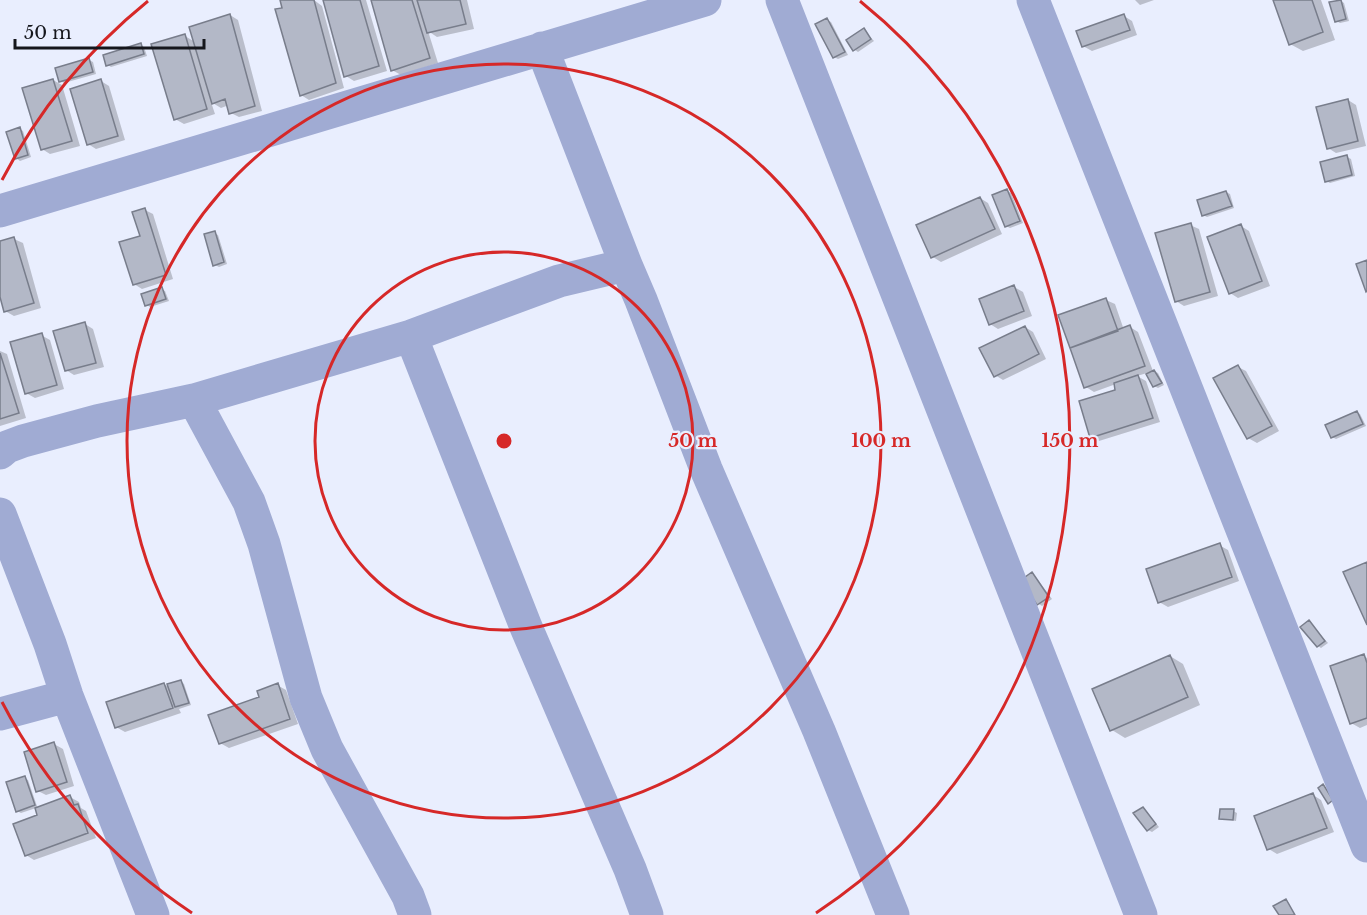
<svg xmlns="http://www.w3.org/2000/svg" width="1367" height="915" font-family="'Libre Baskerville',serif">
	<rect width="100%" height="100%" fill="#e9eefe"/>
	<path fill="#0003" d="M285,0H314L322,6L344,88L309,100L301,95L284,9Z
		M324,0H366L387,71L354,81L346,76Z
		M372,0H467L474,29L437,37L428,31L438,63L401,75L392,70Z
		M1135,0H1154L1140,5Z
		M1274,0H1321L1335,40L1303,51L1290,44Z
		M1341,1L1344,3L1349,21L1340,23L1336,21Z
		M230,15L238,20L262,111L239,117L231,113L229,105L221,108L211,102L215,114L184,124L175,119L185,36L195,42Z
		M1124,16L1132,21L1137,35L1092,51L1083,46Z
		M827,20L831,22L848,55L838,59L834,57Z
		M864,30L874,41L858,52L855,50Z
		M141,45L144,47L147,56L111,67L108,65Z
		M89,60L93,62L96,74L64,83L61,81Z
		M53,80L62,85L80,146L50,154L42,149Z
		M101,81L109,86L125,140L96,149L88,144Z
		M1348,100L1356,105L1366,146L1336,153L1328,148Z
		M20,129L23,131L31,157L20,161L16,158Z
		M1347,157L1351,159L1355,176L1330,183L1326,181Z
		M1007,191L1011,193L1023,223L1010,228L1006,226Z
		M1226,192L1230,194L1234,208L1207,217L1203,215Z
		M980,198L988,203L1002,234L941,262L933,257Z
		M145,210L153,214L173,279L142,289L134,284Z
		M1190,225L1199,229L1218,296L1184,306L1176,301Z
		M1241,226L1249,231L1270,286L1238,298L1230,293Z
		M214,233L218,235L227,264L219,267L215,265Z
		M14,239L23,243L41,308L14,316L5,311L0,292V243Z
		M1014,287L1023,292L1032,316L998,329L990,324Z
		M161,289L165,291L169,301L150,307L147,305Z
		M1106,300L1115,304L1124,330L1130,327L1138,332L1153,371L1158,373L1164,385L1158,388L1154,386L1147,373L1137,376L1146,381L1160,422L1099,441L1091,437L1117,391L1116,384L1094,392L1086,387Z
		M85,324L93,329L104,367L74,375L66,370Z
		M1025,327L1033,332L1046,359L1003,380L995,375Z
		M41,335L50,340L64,389L35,398L26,393Z
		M0,351L7,354L26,418L0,426Z
		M1238,367L1246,371L1279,431L1257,443L1248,438Z
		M1357,412L1360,414L1366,426L1336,439L1332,437Z
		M1219,545L1228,550L1239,581L1168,607L1159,602Z
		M1032,574L1035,576L1052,599L1042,606L1039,604Z
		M1309,622L1328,643L1321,648L1318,646Z
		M1170,656L1183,664L1200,705L1125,738L1112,730L1094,689Z
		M1364,656L1367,658V725L1360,728L1351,723Z
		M181,681L184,684L191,705L179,709L181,713L125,732L116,727L164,684L170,688Z
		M277,685L286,690L298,724L229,748L220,743Z
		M54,744L63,749L74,786L46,795L38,791Z
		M25,778L28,780L38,809L70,797L79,802L81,808L86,811L96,838L34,860L26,855L39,816L36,808L21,813L17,811Z
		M1313,795L1321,800L1334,832L1277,854L1269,849Z
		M1143,808L1159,827L1152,832L1148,830Z
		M1233,811L1237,813L1236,821L1221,818Z"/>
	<path fill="#b3b8c7" stroke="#787d8b" stroke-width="1.5" d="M280,0H314L336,83L300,96L275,9L282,8Z
		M323,0H360L379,66L344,77Z
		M371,0H412L430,58L391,71Z
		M417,0H460L466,24L427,33Z
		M1273,0H1312L1323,32L1289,45Z
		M1341,0L1346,19L1335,22L1329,2Z
		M230,14L255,106L229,114L225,99L212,104L189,27Z
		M1124,14L1130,30L1082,47L1076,31Z
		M827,18L845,52L833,58L815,24Z
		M864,28L871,39L853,51L846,40Z
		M185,34L207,109L174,120L151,44Z
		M141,43L144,54L106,66L103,55Z
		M89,58L93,72L59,82L55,68Z
		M53,79L72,141L41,150L22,88Z
		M101,79L118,136L87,145L70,89Z
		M1348,99L1358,141L1327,149L1316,107Z
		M20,127L28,155L15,159L6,132Z
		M1347,155L1352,175L1325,182L1320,162Z
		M1007,189L1020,221L1005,227L992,195Z
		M1226,191L1232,206L1202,216L1197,200Z
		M980,197L995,229L931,258L916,225Z
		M145,208L166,275L133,285L119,242L140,236L132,212Z
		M1191,223L1210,292L1175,302L1155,233Z
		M1241,224L1262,281L1229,294L1207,237Z
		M215,231L224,262L213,266L204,234Z
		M14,237L34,303L4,312L0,297V241Z
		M1367,260V291L1366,292L1356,264Z
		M1014,285L1024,311L989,325L979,299Z
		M162,287L166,299L145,306L141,294Z
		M1106,298L1118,331L1070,348L1058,315Z
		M85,322L96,363L65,371L53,331Z
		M1130,325L1145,366L1084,388L1070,348Z
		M1025,326L1039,354L994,377L979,348Z
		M42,333L57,385L25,394L10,342Z
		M0,353L19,413L0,419Z
		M1238,365L1272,426L1247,439L1213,378Z
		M1154,370L1162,383L1153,387L1146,374Z
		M1138,375L1153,418L1090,438L1079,401L1115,390L1114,383Z
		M1357,411L1363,424L1331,438L1325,425Z
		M1220,543L1232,577L1158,603L1146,569Z
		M1367,562V625L1343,572Z
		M1032,572L1049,597L1037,605L1021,580Z
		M1309,620L1325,641L1317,647L1300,627Z
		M1364,654L1367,663V718L1350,724L1330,666Z
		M1170,655L1188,697L1110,731L1092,689Z
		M181,680L189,703L175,707L167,684Z
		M164,683L173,708L115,728L106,702Z
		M278,683L290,719L219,744L208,715L259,697L257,691Z
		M54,742L67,782L36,792L24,752Z
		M25,776L35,805L16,812L6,782Z
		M1323,784L1333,800L1328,804L1318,788Z
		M1313,793L1327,828L1267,850L1254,816Z
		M70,795L74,805L78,804L88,833L25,856L13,824L37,815L35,808Z
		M1143,807L1156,824L1147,831L1133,813Z
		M1220,809H1234L1233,820L1219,819Z
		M1286,899L1295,915H1279L1273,906Z"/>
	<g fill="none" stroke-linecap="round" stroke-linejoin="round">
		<path stroke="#a0abd3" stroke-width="33" d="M782,0L1141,915
			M1033,0L1367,846
			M542,48L626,265
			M0,211L705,0
			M411,336L526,627L630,869L647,915
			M194,400L249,502L264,544L306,698L327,749L408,896L415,915
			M0,453L7,447L23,441L97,421L194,400L411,336L559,281L626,265L641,300L706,469L819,731L893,915
			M0,514L50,644L67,696L153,915
			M0,714L67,696"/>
	</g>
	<g fill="none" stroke="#d62828" stroke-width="3">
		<circle cx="504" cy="441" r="189"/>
		<circle cx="504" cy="441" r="377"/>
		<path d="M192 913A566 566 0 0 1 2 702M2 180A566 566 0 0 1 148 1M860 1A566 566 0 0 1 816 913"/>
	</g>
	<circle cx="504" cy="441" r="9" fill="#d62828" stroke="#e9eefe" stroke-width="3"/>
	<g font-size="18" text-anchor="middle" font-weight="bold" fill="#d62828" stroke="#e9eefe" stroke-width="4.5" stroke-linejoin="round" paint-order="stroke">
		<text x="693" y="447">50 m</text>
		<text x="881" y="447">100 m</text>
		<text x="1070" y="447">150 m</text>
	</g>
	<path d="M15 39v9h189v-9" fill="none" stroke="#15161c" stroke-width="3"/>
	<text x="24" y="39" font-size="18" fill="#15161c" stroke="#e9eefe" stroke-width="4.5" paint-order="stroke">50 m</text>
</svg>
